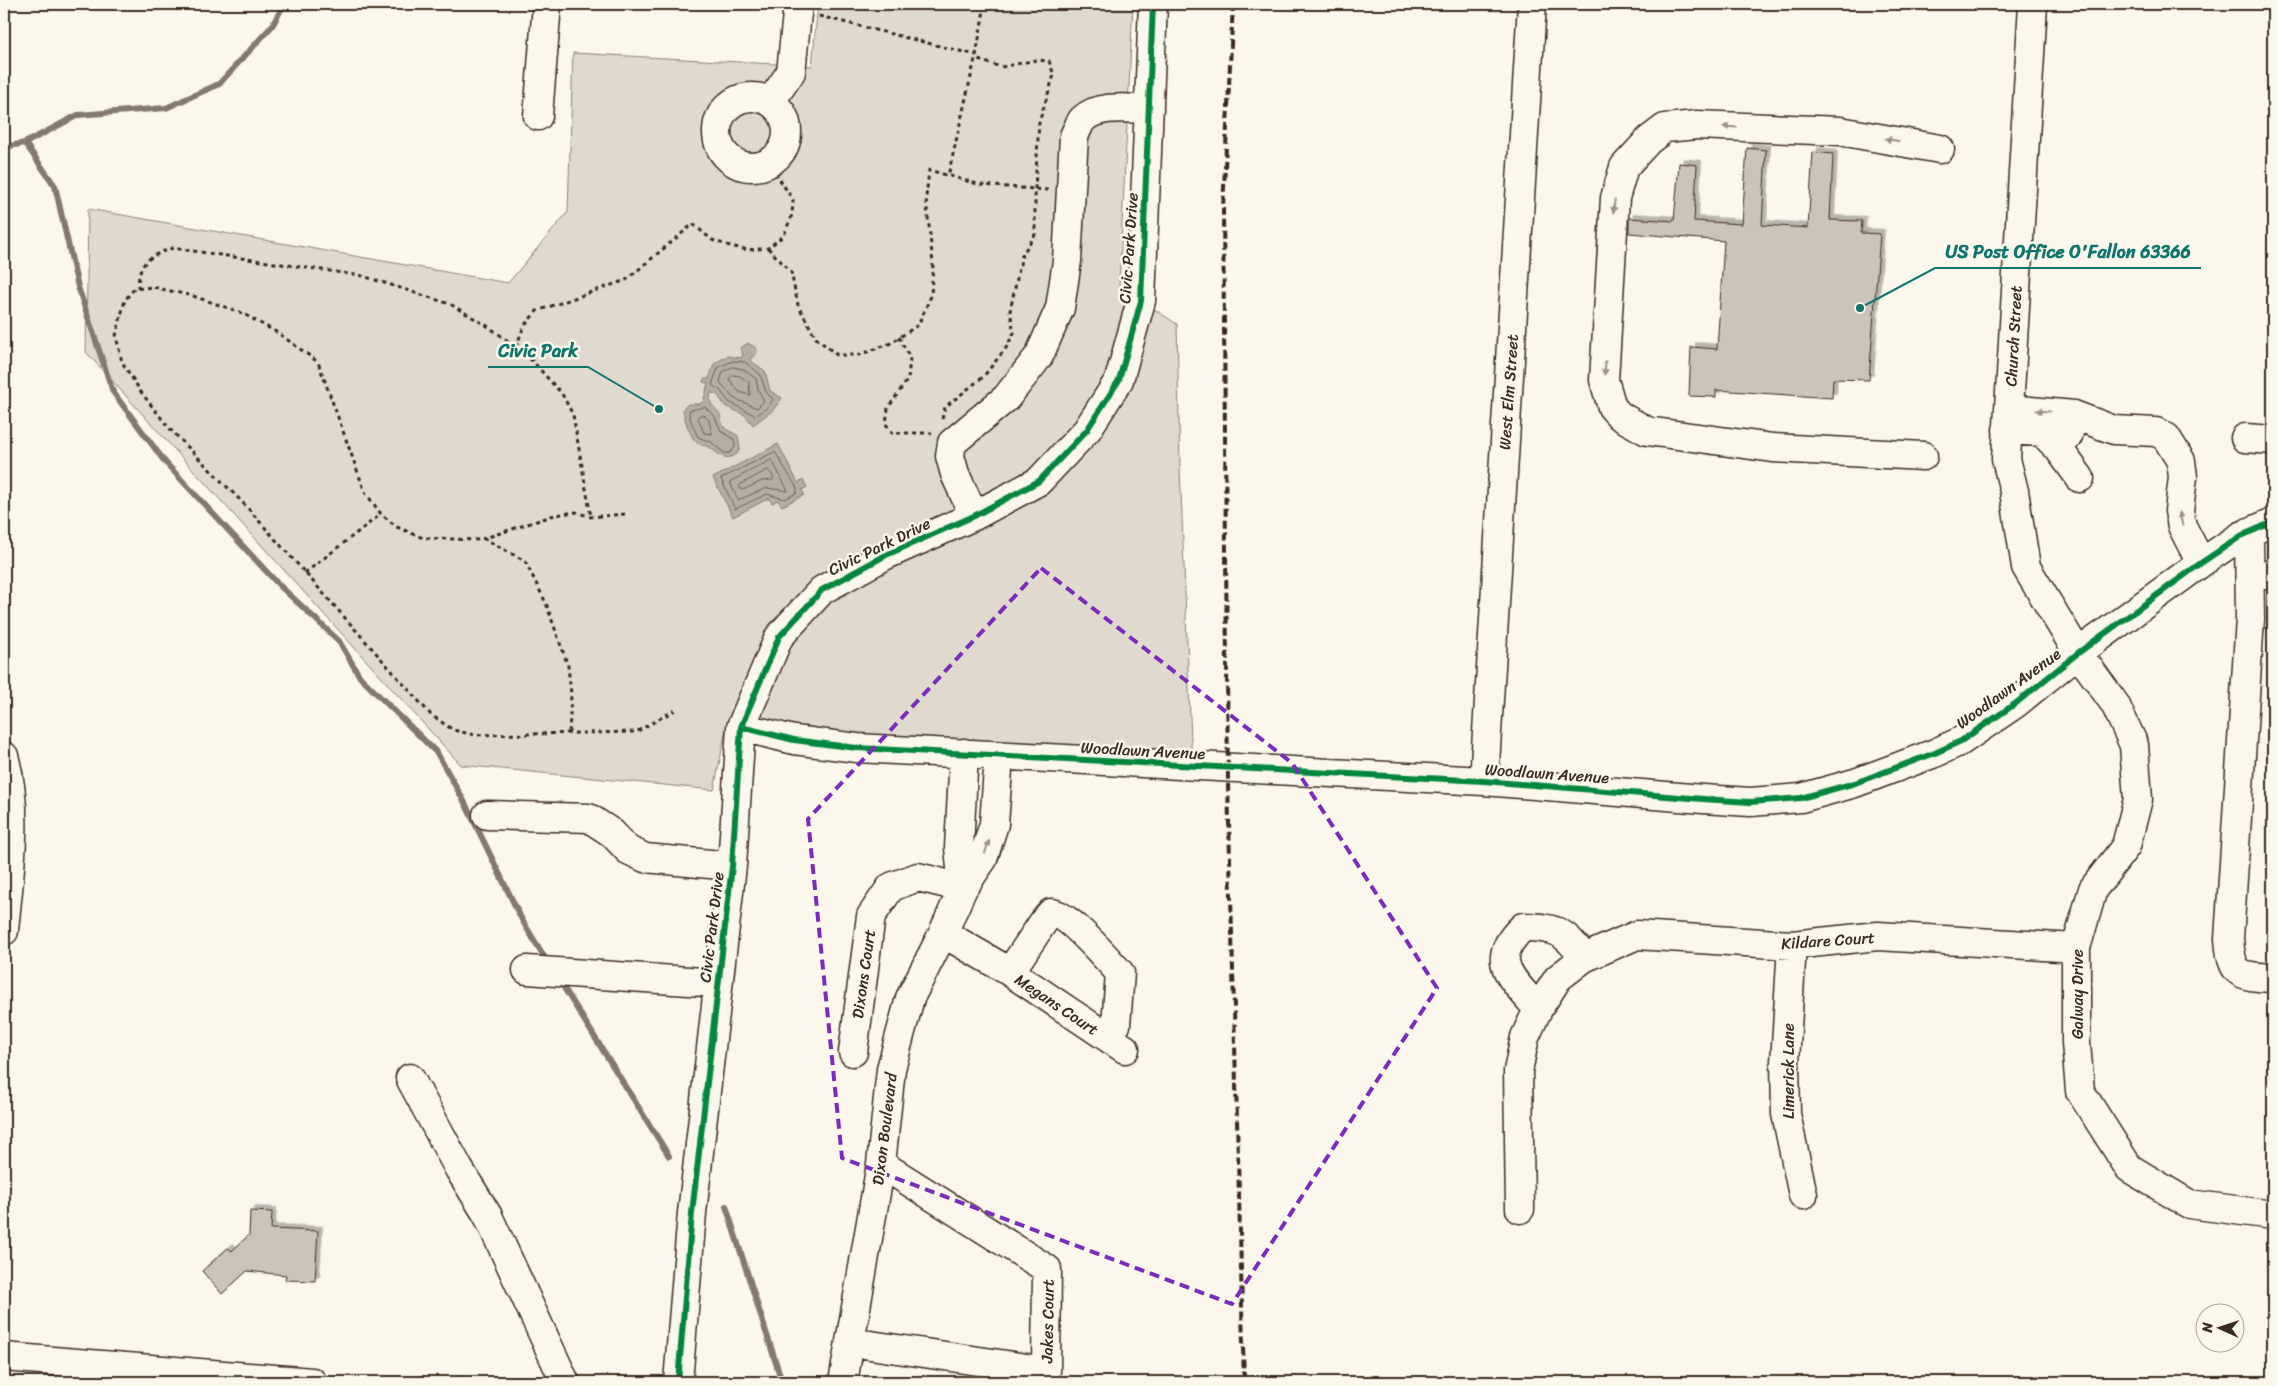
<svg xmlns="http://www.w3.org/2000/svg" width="2277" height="1386" font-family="Sriracha,sans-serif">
	<defs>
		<filter id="shadow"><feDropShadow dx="4.5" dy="-4.5" stdDeviation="0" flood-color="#0004"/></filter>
	</defs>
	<rect width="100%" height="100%" fill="#fbf7ec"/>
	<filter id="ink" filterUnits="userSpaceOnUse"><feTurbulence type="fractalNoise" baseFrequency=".02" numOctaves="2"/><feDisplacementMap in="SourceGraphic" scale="10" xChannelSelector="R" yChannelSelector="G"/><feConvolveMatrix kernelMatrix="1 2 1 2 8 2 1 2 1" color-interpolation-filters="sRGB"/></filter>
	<g filter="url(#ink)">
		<path fill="#dfd9ce" stroke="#8d8276" d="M818,4H1133L1119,287L1177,324L1180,467L1192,766L794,740L727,724L714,790L461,765L86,352L88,209L508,283L568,212L573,53L812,66Z"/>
		<path fill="#b6aea2" stroke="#85796d" d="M748,343L756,348L757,353L750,359L751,361L765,371L770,391L782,398L773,410L753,425L745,415L725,406L717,394L711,393C707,407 716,406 720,415C722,419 721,423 724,427C727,431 734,432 738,436L740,448L737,454C725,462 721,455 710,448C706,445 701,446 696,442C690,436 684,418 683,409L688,404H700L704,400L708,383L703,382L704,379H709L714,364L727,356L741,358L743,355L741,348Z
			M778,444L798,483L803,480L807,487L802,490L804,495L782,506L778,500L772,503L769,498L733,517L713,478Z"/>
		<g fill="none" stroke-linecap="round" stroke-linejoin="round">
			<path stroke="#6c5f53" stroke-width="1" d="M733,361L745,362L760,374L766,392L773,399L769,406L756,416L729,402L720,390L712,385L718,368Z
				M733,367L743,369L756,379L758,389L764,401L757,408L733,398L720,382L723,372Z
				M733,375L740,376L749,382L750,395L739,392L729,379Z
				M705,407L715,417L721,431L734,439L735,447L730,453H724L711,442L698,437C694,428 689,419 689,411Z
				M700,415H704L709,420L712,434L704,433L698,418Z
				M775,452L797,488V493L785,499L767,494L735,509L721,479Z
				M772,460L788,491L767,488L738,500L730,482Z
				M768,470L773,476V480L762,481L743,490L740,489V485Z"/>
			<path stroke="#85796d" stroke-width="6" d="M25,143L55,186L78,287L113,392L165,462L279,585L339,641L360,677L437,753L465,803L522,920L548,963
				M4,147L25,143L78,115L166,108L219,84L272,26L284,4
				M559,980L669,1156
				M726,1206L782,1382"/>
		</g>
		<path fill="#ccc4b9" stroke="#3b2a1e" filter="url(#shadow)" d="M1747,148L1766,150L1762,225L1808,228L1813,152L1833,154L1830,220L1862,221L1861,233L1880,234L1869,380L1833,379L1832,398L1716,390V397L1689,396L1691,347L1717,349L1724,241L1629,233V218L1674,221L1679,163L1697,165L1694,221L1742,224Z
			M250,1211L272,1212L271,1229L318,1231L315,1281L285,1280L286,1275L247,1271L222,1294L202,1271L228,1248L232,1251L249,1235Z"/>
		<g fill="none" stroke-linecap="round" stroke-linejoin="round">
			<defs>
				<path id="minor" d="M2033,4L2006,459L2014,491L2026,567L2078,653L2115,704L2134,745L2138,799L2126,846L2093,889L2076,948V1043L2080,1091L2129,1168L2189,1204L2273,1215
					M717 132a35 35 0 1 1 70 0a35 35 0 1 1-70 0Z
					M771,101L791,72L798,4
					M538,116L547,4
					M2009,409L2074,415L2114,430L2156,432L2166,437L2181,461L2183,477L2179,511L2182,526L2201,563
					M2074,415L2068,436L2058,448L2080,478
					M2007,430L2042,432L2058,448
					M2245,438L2273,440
					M1923,456L1773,448L1647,431L1620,416L1612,407L1604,380L1615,198L1624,167L1649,140L1665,128L1697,125L1840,131L1940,149
					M974,516L955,474L950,456L952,443L1006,398L1039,356L1060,308L1067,261L1074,136C1077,131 1079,123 1083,119C1099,104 1129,109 1149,109
					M2249,532L2250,619L2229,939C2232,976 2239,976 2273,978
					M2250,574L2273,575
					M741,727L794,740L857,748L1484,781L1703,799L1750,802L1801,798L1855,783L1935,753L1961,741L2015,704L2078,653L2201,563L2241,536L2273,522
					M4,756C20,812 9,873 4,931
					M1484,781L1532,4
					M487,815L589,818L612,833L628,850L645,858L732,866
					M963,888L959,848L964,753
					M943,933L1010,972L1125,1049
					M1792,945L1785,1062L1786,1114L1803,1195
					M527,970L718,983
					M1010,972L1044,921L1051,913C1068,913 1107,959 1120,973L1116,1025L1104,1035
					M1538,1009C1513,979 1486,961 1523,927C1557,927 1565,932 1584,958
					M853,1052L871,916L891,887L918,877L963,888
					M410,1078L459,1169L488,1216L565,1382
					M1520,1209L1518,1071L1525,1037L1538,1009L1558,978L1584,958L1637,935L1792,945L1878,936L2076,948
					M850,1342L1046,1371L1047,1269L881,1164
					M4,1357L312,1382
					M678,1382L692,1213L732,866L741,727L779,637L822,590L886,555L974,516L1039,481L1087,430L1119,380L1141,301L1153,4
					M843,1382L881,1164L891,1069L910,998L943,933L963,888L983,859L994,824L999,756"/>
			</defs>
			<use href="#minor" stroke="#3b2a1e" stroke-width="31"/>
			<path stroke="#3b2a1e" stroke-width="3" stroke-dasharray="4 4" stroke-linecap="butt" d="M819,16L976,55
				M976,56L985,4
				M768,248L791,272L798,305L816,338L837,355H859L891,343L918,325L931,296L933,264L926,198L929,170L981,185L1048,190
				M138,289C138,262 149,256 173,248L363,276L450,304L489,327L526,354L562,394L573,415L591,517
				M899,337L910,358L908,379L888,408L886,424L892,433H932
				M516,347L524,326L537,311L626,280L693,224L712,240L730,246L748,250L768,248L784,235L792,215L793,200L769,163
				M942,419L945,407L983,377L1006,348L1014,333L1010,311L1022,255L1035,235V189L1039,122L1054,75L1049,61L1037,60L1001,67L975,59L948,176
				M625,514L591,517L576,512L555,515L479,540L423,538L397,527L381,514L365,492L318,362L278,333L240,312L193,296L153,287L134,289L125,300L116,336L122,362L141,392L169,428L245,505L431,715L453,730L475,735L636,732L675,710
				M483,538L525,561L546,603L568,666L571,694L569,734
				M305,573L381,514"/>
			<use href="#minor" stroke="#fbf7ec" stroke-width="28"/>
			<path stroke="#3b2a1e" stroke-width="4" stroke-dasharray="8 4" stroke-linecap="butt" d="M1233,4L1223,208L1228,784L1244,1382"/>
			<defs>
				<path id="cycleway" d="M741,727L794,740L857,748L1484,781L1703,799L1750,802L1801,798L1855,783L1935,753L1961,741L2015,704L2078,653L2201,563L2241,536L2273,522
					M678,1382L692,1213L732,866L741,727L779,637L822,590L886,555L974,516L1039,481L1087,430L1119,380L1141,301L1153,4"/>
			</defs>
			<use href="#cycleway" stroke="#fbf7ec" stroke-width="9"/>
			<use href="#cycleway" stroke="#00873e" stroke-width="6"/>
		</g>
		<defs><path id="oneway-solid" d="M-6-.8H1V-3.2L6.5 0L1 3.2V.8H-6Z" transform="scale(1.25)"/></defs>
		<g fill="#9b9085">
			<use href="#oneway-solid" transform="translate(1730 127) rotate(-176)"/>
			<use href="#oneway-solid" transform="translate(1892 140) rotate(-170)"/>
			<use href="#oneway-solid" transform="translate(1614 206) rotate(96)"/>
			<use href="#oneway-solid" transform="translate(1605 368) rotate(94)"/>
			<use href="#oneway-solid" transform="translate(2043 411) rotate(-176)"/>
			<use href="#oneway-solid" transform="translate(2181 519) rotate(-102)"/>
			<use href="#oneway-solid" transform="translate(987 847) rotate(-72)"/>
		</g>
	</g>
	<path fill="none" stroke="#7b2cbf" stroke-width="4" stroke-dasharray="10 6" stroke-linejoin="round" d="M1041,568L1292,763L1437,988L1232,1304L842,1158L808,819Z"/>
	<g text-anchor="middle" stroke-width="5" stroke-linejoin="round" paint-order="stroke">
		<g font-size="16" fill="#3b2a1e" stroke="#fbf7ec">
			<text transform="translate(1128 248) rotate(-86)" y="6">Civic Park Drive</text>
			<text transform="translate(2013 336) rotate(-87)" y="6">Church Street</text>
			<text transform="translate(1508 392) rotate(-86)" y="6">West Elm Street</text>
			<text transform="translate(879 546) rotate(-26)" y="6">Civic Park Drive</text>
			<text transform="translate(2008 688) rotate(-36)" y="6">Woodlawn Avenue</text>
			<text transform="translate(1143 750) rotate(3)" y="6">Woodlawn Avenue</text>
			<text transform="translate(1547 773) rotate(4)" y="6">Woodlawn Avenue</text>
			<text transform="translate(711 927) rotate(-83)" y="6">Civic Park Drive</text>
			<text transform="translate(1828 940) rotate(-4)" y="6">Kildare Court</text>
			<text transform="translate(863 974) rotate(-82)" y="6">Dixons Court</text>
			<text transform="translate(2077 994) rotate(-90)" y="6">Galway Drive</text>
			<text transform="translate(1057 1004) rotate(34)" y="6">Megans Court</text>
			<text transform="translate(1788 1071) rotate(-90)" y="6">Limerick Lane</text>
			<text transform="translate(884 1129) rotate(-83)" y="6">Dixon Boulevard</text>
			<text transform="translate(1047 1321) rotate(-89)" y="6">Jakes Court</text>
		</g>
	</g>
	<path fill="none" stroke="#0f766e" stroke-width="2" d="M1860 308L1935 268H2201M659 409L588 367H488"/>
	<g fill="#0f766e" stroke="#fbf7ec" stroke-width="2">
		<circle cx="1860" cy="308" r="5"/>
		<circle cx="659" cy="409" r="5"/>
	</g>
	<g font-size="18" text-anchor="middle" font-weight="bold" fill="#0f766e" stroke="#fbf7ec" stroke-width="5" stroke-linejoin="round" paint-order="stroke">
		<text x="2068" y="258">US Post Office O'Fallon 63366</text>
		<text x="538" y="357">Civic Park</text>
	</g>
	<rect width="2277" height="1386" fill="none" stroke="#fbf7ec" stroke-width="20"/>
	<rect x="10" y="10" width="2257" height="1366" fill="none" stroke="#3b2a1e" stroke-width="2" filter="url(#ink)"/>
	<g transform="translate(2220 1328) rotate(273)"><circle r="24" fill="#fbf7ec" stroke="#aea59a"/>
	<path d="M0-4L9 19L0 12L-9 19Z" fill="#3b2a1e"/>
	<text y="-8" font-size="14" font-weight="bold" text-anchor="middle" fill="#3b2a1e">N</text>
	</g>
</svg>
